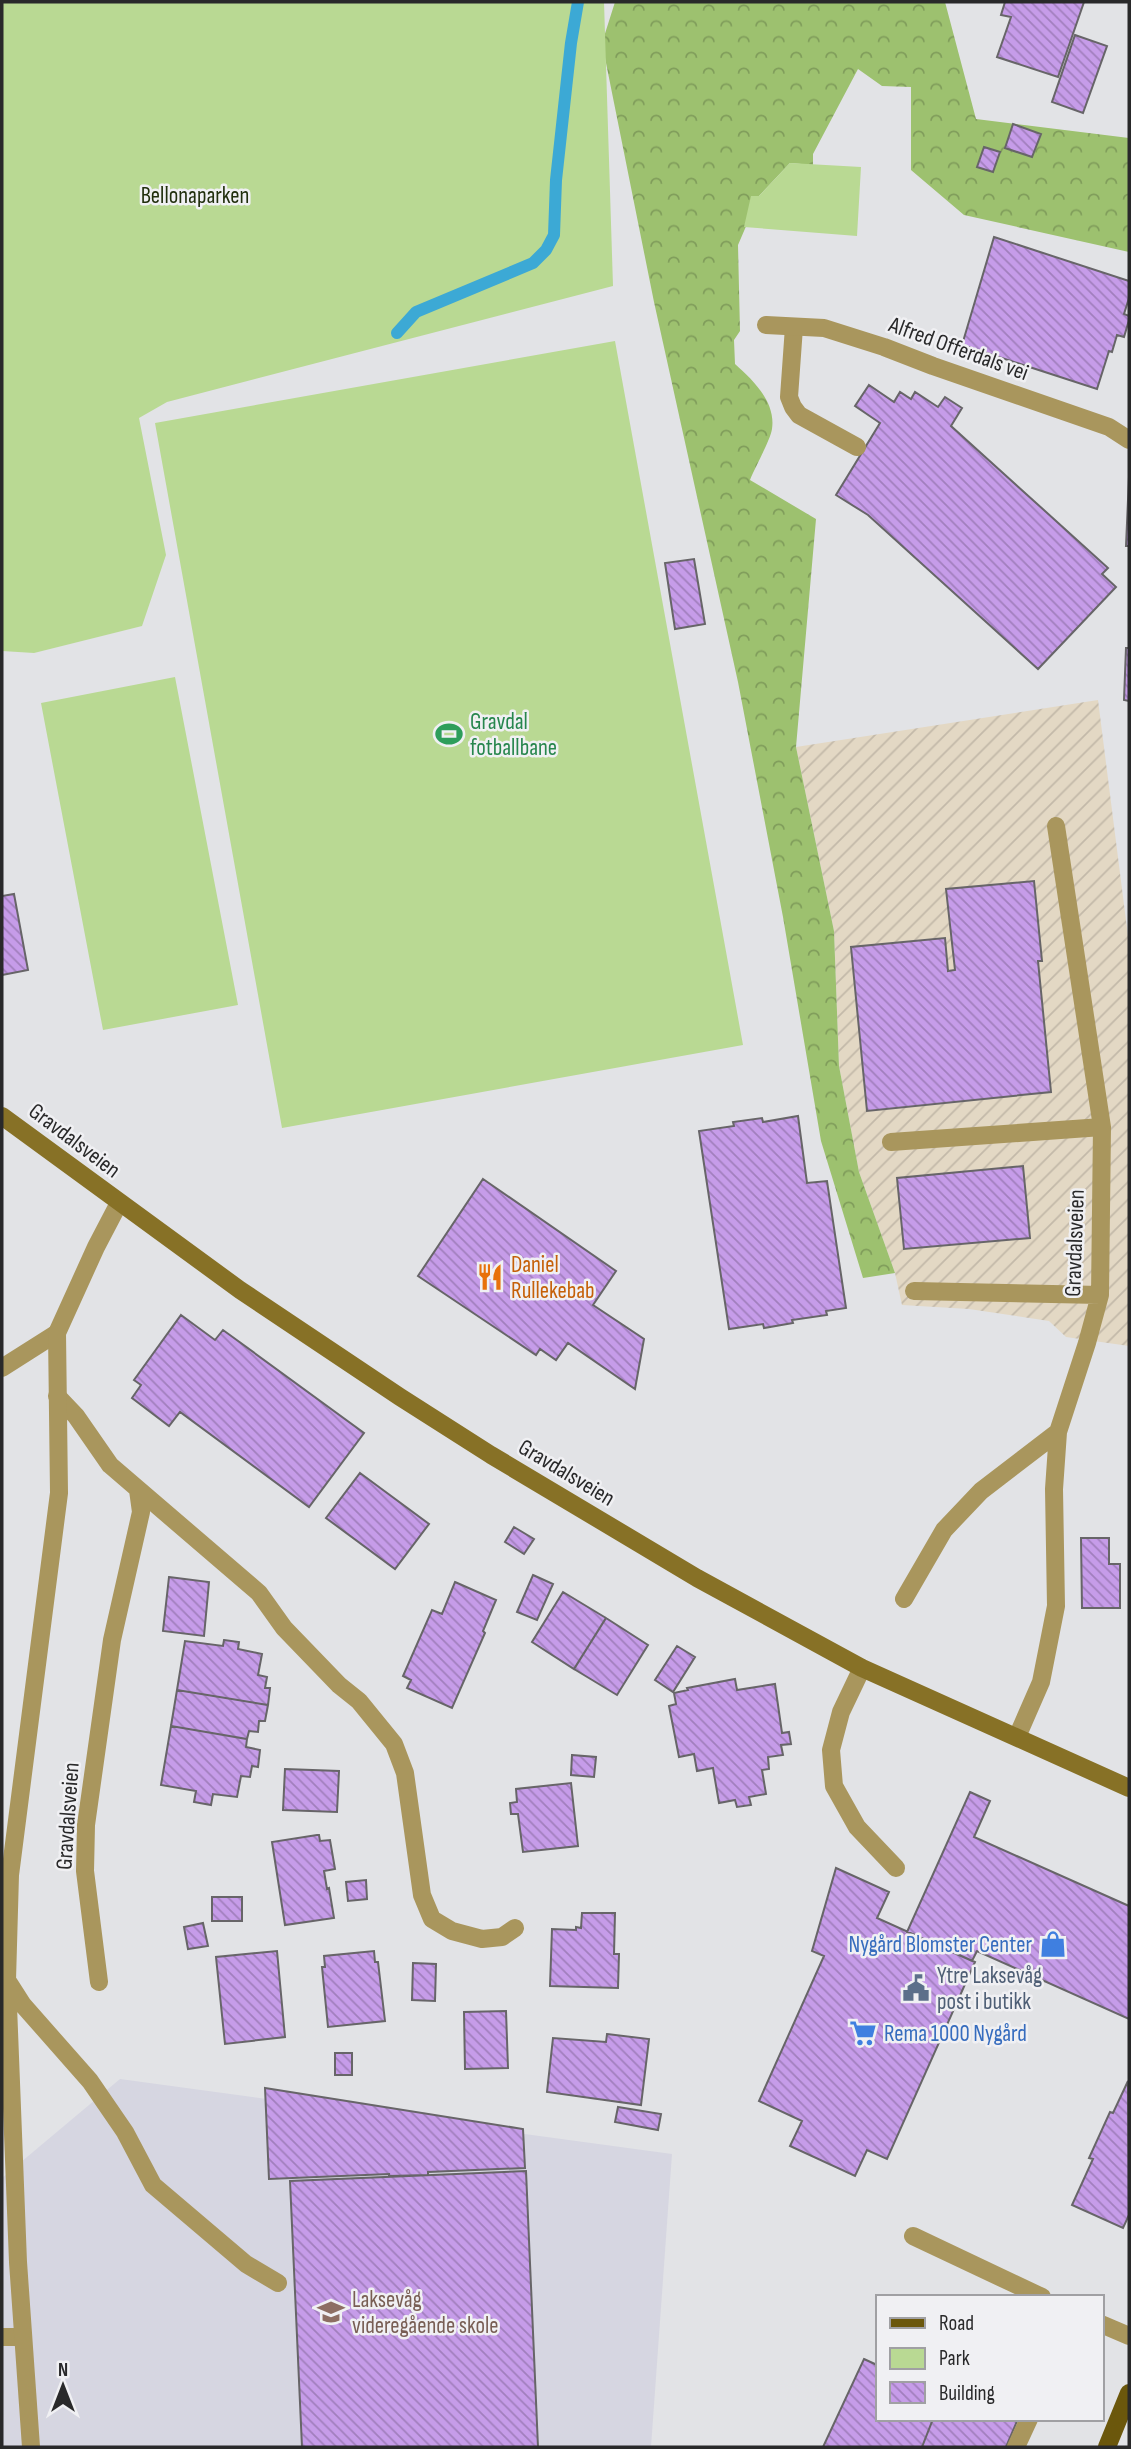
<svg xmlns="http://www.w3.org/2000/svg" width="1131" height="2449" font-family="'Sofia Sans Condensed',sans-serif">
	<defs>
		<pattern id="industrial-furrows" width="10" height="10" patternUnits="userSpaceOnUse" patternTransform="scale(1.75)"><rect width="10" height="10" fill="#e3d8c4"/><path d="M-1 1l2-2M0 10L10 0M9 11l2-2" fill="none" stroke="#c3b9a9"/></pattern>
		<pattern id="forest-crowns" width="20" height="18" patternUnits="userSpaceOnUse" patternTransform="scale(1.75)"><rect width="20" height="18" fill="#9dc16f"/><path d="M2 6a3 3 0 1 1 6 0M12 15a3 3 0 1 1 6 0" fill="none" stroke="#809d5b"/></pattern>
		<pattern id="building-back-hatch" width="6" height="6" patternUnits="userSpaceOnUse" patternTransform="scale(1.75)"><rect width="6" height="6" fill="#c69ce9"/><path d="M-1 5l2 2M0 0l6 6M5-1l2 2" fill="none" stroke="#a17fbd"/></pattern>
	</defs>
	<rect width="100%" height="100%" fill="#e2e3e6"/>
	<path fill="#d6d6e1" d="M120,2079L672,2154L651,2447H2V2178Z"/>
	<path fill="url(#industrial-furrows)" d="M1098,700L1129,944V1346L1066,1337L1049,1321L969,1309L902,1305L895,1273L859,1172L839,1066L834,931L796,747Z"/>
	<path fill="url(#forest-crowns)" d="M615,2H945L976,119L1129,138V252L964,215L911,170V87L882,86L858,69L813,154V165L790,163L759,196L738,245L740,331L734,340L735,364C753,380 776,402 772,429C770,441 755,467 750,480L816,519L796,747L834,931L839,1066L859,1172L895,1273L863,1278L821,1141L783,917L738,682L654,302L602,43Z"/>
	<path fill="#b9d993" d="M2,2H604L613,286L167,402L139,418L166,555L142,626L34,653L2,651Z
		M790,163L861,167L857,236L744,227L751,196H759Z
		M615,341L743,1045L282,1128L155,423Z
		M175,677L238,1005L103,1030L41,703Z"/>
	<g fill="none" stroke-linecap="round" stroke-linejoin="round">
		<path stroke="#3ca9d5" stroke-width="12" d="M397,333L416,312L533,263L546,250L554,235L556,180L571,43L578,2"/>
	</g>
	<path fill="url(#building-back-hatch)" stroke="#676568" stroke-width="2" d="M1005,2H1084L1058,77L997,57L1011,17L1001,15Z
		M1075,35L1107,46L1083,113L1052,102Z
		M1013,124L1041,134L1032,157L1005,148Z
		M984,147L1000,152L993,172L977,167Z
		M994,237L1129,281V298L1124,314L1129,316V320L1124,337L1117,335L1112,352L1109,351L1097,389L962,345Z
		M869,385L894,402L900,392L911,399L915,392L938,407L945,397L962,408L951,426L1108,568L1102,574L1116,587L1038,669L868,515L836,495L880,423L855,406Z
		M1129,477V546H1126Z
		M694,559L705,624L675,629L665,563Z
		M1126,648H1129V701L1124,700Z
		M1034,881L1042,961H1038L1051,1092L867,1111L851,947L945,938L948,971L955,970L946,889Z
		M14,894L28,970L2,975V896Z
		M798,1116L807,1183L827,1181L846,1308L826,1311L827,1315L792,1320L793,1323L764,1328L763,1324L729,1329L699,1131L734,1126L733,1122L762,1118L763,1122Z
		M1023,1166L1030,1238L904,1249L897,1178Z
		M483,1179L616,1271L593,1305L644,1339L635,1389L568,1343L556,1360L540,1349L536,1355L418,1276Z
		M181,1315L215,1340L223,1330L364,1433L309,1507L180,1412L169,1426L132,1398L141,1385L134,1380Z
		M360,1473L429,1524L395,1569L326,1518Z
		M514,1527L534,1539L524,1554L505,1542Z
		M1081,1538H1109V1564H1120V1608H1082Z
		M533,1575L553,1584L537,1620L517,1612Z
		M169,1577L209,1582L204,1636L163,1631Z
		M455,1582L496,1600L483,1631L485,1633L452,1708L407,1688L411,1680L403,1676L432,1610L442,1614Z
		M563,1592L606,1618L574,1669L532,1642Z
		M606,1618L648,1645L617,1695L574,1669Z
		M224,1640L239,1642L238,1649L262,1654L258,1675L267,1677L265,1688H270L268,1705L177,1690L185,1641L223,1646Z
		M677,1646L695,1657L673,1692L655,1680Z
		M735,1679L737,1690L775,1684L782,1733L789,1732L791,1744L781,1745L783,1755L768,1757L769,1769L762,1770L766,1794L749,1797L751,1805L737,1807L735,1800L719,1803L713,1768L697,1771L694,1754L679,1757L669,1706L676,1704L674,1693L688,1690L687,1688Z
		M177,1690L268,1705L265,1721H259L258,1732L249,1731L247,1739L171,1726Z
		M171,1726L247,1739L246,1747L260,1750L258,1767L252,1766L250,1777L241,1776L237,1797L213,1794L211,1805L194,1802L196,1791L161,1785Z
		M572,1755L596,1757L594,1777L571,1775Z
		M285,1769L339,1771L337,1812L283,1810Z
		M571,1783L578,1846L523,1852L518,1814H511L510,1803L517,1802L516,1789Z
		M970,1792L990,1801L974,1837L1129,1906V2019L977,1951L972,1961L907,1932Z
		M317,1835H319L320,1841L330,1840L335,1869L324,1871L327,1889L329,1888L334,1918L285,1925L272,1842Z
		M836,1868L889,1892L877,1918L975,1962L887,2159L867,2150L855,2176L790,2146L802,2121L759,2101L824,1956L812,1951Z
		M366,1880L367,1899L348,1901L346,1882Z
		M212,1897H242V1921H212Z
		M582,1913H615L614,1954H619L618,1988L550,1986L552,1929L576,1930V1927L581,1928Z
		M203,1923L208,1946L188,1949L184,1927Z
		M277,1951L285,2037L225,2044L216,1957Z
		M374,1951L375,1962H378L385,2021L328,2027L322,1967H325L324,1956Z
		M413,1963L436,1964L435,2001L412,2000Z
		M506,2011L508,2068L465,2069L464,2012Z
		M607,2034L649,2039L641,2105L547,2092L553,2038L606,2042Z
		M335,2053H352V2075H335Z
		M1128,2081L1129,2215L1123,2228L1072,2205L1093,2159L1089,2158L1110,2112L1113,2113Z
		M265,2088L523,2129L525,2168L428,2172V2175L389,2176V2174L269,2179Z
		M618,2107L661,2114L658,2130L615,2122Z
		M526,2171L538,2447H302L290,2181Z
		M864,2359L877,2365V2419H933L922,2447H823Z
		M933,2419H1018L1006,2447H922Z"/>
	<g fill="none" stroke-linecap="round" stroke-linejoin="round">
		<path stroke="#a9965d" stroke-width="18" d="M794,327L789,397L793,407L799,415L857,447
			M891,1142L1102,1127
			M914,1291L1100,1295
			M2,1368L57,1333
			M57,1396L76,1416L110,1465L259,1593L284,1628L339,1685L359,1701L394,1744L405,1773L422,1895L432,1919L452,1931L482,1939L502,1937L515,1928
			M904,1599L944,1530L981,1491L1058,1432
			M862,1668L841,1712L831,1750L834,1786L857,1827L896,1868
			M1017,1737L1041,1682L1056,1606L1054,1489L1058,1432L1087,1343L1100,1295L1102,1127L1056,826
			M99,1982L85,1871L86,1825L112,1640L141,1512L138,1490
			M913,2236L1042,2297
			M1101,2324L1129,2336
			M2,2337H23
			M1016,2447L1029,2419"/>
		<path stroke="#a9965d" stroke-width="18" d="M766,325L824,328L884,347L933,366L1109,427L1129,440
			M7,1980L23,2005L90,2081L125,2132L153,2185L246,2264L278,2283
			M31,2447L18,2262L7,1980L10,1875L59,1493L57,1333L96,1247L119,1203"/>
		<path stroke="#877126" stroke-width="18" d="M2,1116L240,1290L400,1397L491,1455L697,1578L862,1668L1129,1788"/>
		<path stroke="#6b570c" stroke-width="18" d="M1107,2447L1129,2393"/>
	</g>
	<defs>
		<symbol id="stadium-bare" viewBox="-9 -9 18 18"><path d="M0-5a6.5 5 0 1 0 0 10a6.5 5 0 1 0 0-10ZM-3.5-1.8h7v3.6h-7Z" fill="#2e9e5b" stroke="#f0f0f3" stroke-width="2.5" paint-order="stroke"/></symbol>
		<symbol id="restaurant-bare" viewBox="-9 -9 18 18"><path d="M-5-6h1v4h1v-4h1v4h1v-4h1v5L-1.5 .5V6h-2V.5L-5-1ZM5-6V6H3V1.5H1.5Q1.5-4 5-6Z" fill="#e8710a" stroke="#f0f0f3" stroke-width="2.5" paint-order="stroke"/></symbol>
		<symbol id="shop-bare" viewBox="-9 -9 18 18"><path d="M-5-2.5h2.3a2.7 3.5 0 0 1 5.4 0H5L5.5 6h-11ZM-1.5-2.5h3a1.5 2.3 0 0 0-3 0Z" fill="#3f7fe0" stroke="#f0f0f3" stroke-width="2.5" paint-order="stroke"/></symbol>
		<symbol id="civic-bare" viewBox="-9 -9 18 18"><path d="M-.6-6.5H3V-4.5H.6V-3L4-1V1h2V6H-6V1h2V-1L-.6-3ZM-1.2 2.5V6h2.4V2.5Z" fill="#5c6f8a" stroke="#f0f0f3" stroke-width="2.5" paint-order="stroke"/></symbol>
		<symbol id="supermarket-bare" viewBox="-9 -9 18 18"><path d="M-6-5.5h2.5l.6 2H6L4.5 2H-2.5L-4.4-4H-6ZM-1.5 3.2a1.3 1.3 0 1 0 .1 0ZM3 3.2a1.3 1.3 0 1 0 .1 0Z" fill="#3f7fe0" stroke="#f0f0f3" stroke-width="2.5" paint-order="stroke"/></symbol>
		<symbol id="school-bare" viewBox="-9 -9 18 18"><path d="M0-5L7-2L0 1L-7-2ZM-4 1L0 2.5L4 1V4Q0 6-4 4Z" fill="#8d6e63" stroke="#f0f0f3" stroke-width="2.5" paint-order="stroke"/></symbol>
	</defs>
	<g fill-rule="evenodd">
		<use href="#stadium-bare" x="430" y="715" width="38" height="38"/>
		<use href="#restaurant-bare" x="471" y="1258" width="38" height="38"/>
		<use href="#shop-bare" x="1034" y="1925" width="38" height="38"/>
		<use href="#civic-bare" x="897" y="1969" width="38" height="38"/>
		<use href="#supermarket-bare" x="844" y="2014" width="38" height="38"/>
		<use href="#school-bare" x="312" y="2293" width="38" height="38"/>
	</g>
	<g text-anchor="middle" stroke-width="5" stroke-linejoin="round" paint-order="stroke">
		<g font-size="23" fill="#212f0d" stroke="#f0f0f3">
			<text x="195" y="203">Bellonaparken</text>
		</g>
		<g font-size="23" fill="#29292a" stroke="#f0f0f3">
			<text transform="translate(959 348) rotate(20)" y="8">Alfred Offerdals vei</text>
			<text transform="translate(75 1140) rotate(37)" y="8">Gravdalsveien</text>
			<text transform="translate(1074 1243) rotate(-88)" y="8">Gravdalsveien</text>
			<text transform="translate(567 1472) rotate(31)" y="8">Gravdalsveien</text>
			<text transform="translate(67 1816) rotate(-86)" y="8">Gravdalsveien</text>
		</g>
		<g font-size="23" fill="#27864d" stroke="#f0f0f3" text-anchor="start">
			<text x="470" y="729">Gravdal<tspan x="470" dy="26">fotballbane</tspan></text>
		</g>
		<g font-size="23" fill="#c56008" stroke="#f0f0f3" text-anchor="start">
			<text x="511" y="1272">Daniel<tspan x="511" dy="26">Rullekebab</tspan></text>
		</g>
		<g font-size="23" fill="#366cbe" stroke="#f0f0f3" text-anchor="end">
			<text x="1032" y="1952">Nygård Blomster Center</text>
			<text x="884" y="2041" text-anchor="start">Rema 1000 Nygård</text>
		</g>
		<g font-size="23" fill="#4e5e75" stroke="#f0f0f3" text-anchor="start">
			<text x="937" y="1983">Ytre Laksevåg<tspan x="937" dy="26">post i butikk</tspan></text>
		</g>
		<g font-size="23" fill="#785e54" stroke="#f0f0f3" text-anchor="start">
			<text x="352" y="2307">Laksevåg<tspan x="352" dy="26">videregående skole</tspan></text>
		</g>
	</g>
	<rect width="1131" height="2449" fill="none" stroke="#29292a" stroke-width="7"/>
	<rect x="876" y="2295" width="228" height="126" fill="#f0f0f3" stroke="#a0a0a3" stroke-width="2"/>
	<rect x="890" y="2318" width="35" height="10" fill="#6b570c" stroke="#a0a0a3" stroke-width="2"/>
	<text x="939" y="2330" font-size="21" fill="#29292a">Road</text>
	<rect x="890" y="2348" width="35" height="21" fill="#b9d993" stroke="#a0a0a3" stroke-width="2"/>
	<text x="939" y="2365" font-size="21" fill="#29292a">Park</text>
	<rect x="890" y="2382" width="35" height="21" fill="url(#building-back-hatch)" stroke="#a0a0a3" stroke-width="2"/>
	<text x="939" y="2400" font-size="21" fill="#29292a">Building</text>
	<g transform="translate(63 2386)" stroke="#f0f0f3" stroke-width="5" paint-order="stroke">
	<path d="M0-5L12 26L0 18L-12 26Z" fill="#29292a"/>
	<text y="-10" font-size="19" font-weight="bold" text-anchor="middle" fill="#29292a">N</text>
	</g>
</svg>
